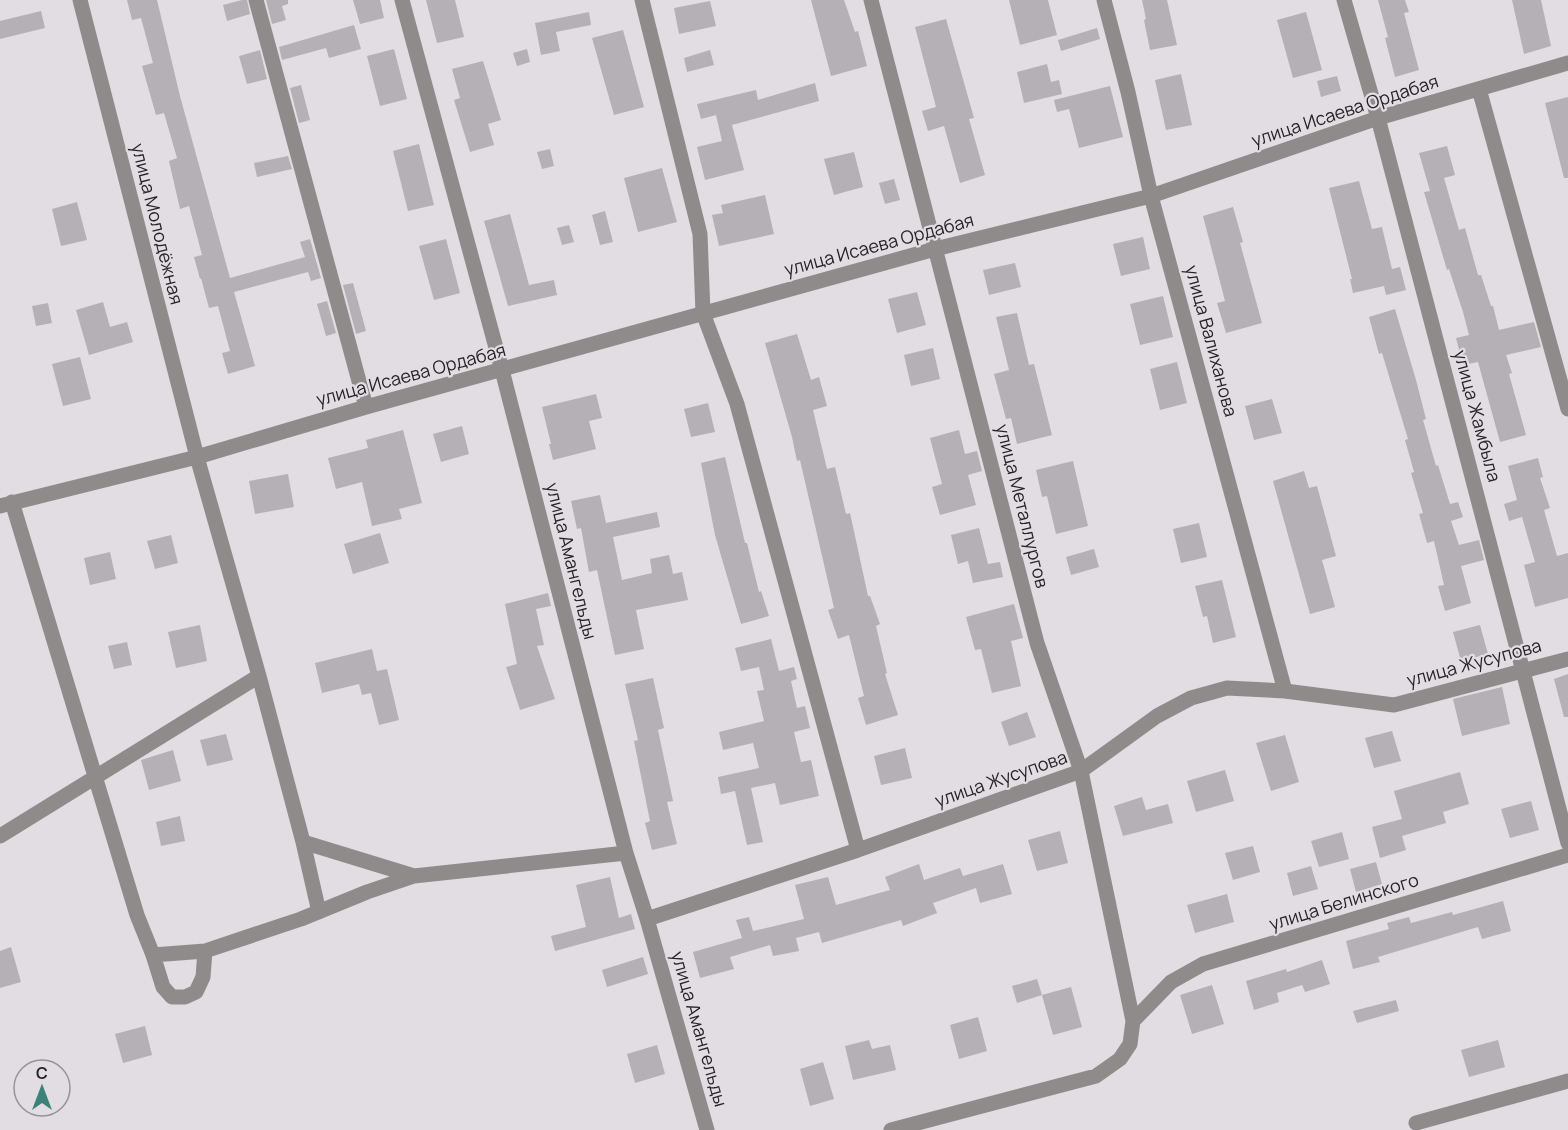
<svg xmlns="http://www.w3.org/2000/svg" width="1568" height="1130" font-family="Manrope,sans-serif">
	<rect width="100%" height="100%" fill="#e2dde3"/>
	<path fill="#b4b0b5" d="M127,0H157L180,96L230,278L305,257L300,242L310,239L321,278L311,281L308,272L234,292L255,366L228,374L222,353L230,351L218,306L209,308L201,278L200,279L194,257L202,255L189,206L180,209L169,161L177,158L164,113L156,115L142,66L153,63L141,18L132,20Z
		M242,0H247L250,14L227,21L223,5Z
		M266,0H288V4L282,6L286,20L272,24Z
		M353,0H380L384,18L360,24Z
		M426,0H455L464,37L437,43Z
		M811,0H844L855,32L858,31L867,66L831,76Z
		M1009,0H1048L1057,35L1020,45Z
		M1142,0H1167L1177,45L1150,50L1144,20L1146,19Z
		M1378,0H1405L1409,12L1404,13L1419,70L1395,77L1385,38L1388,37Z
		M1512,0H1541L1551,46L1524,54Z
		M710,1L716,26L679,34L674,8Z
		M41,11L45,28L0,39V21Z
		M589,12L591,25L556,32L560,51L541,55L535,23Z
		M1306,12L1322,70L1293,78L1277,20Z
		M946,19L974,118L969,119L985,175L960,183L944,126L928,131L922,111L936,107L915,27Z
		M354,25L361,49L329,58L326,48L282,60L279,47Z
		M1097,28L1100,39L1061,51L1058,40Z
		M623,30L644,107L614,115L592,38Z
		M394,49L407,99L380,106L367,56Z
		M527,49L530,62L517,66L513,53Z
		M260,50L267,79L247,84L239,56Z
		M710,50L714,65L687,72L684,58Z
		M483,61L501,120L488,124L494,145L470,152L454,100L460,98L452,69Z
		M1047,64L1051,82L1059,80L1062,94L1024,103L1017,72Z
		M1181,74L1192,125L1166,130L1155,80Z
		M1337,76L1341,91L1321,97L1317,81Z
		M815,83L819,101L732,125L744,170L705,180L697,147L722,141L716,115L701,119L697,104L756,90L758,100Z
		M301,85L310,120L299,123L290,88Z
		M1110,86L1123,137L1079,148L1069,109L1057,112L1054,100Z
		M1568,97V178H1564L1545,103Z
		M419,144L434,205L408,211L393,151Z
		M1447,146L1455,175L1444,178L1459,230L1465,228L1478,275H1481L1491,306H1493L1499,330L1534,322L1541,347L1506,355L1512,373L1509,374L1526,435L1500,442L1478,362L1463,365L1456,338L1469,335L1463,312L1449,269L1447,270L1424,192L1430,191L1419,153Z
		M550,149L554,166L542,169L537,152Z
		M854,152L863,187L834,195L824,159Z
		M288,156L292,169L257,177L254,163Z
		M662,168L677,222L638,232L624,178Z
		M894,179L900,200L885,204L879,183Z
		M1359,181L1372,229L1382,227L1392,269L1400,267L1406,290L1386,295L1384,286L1353,293L1350,279H1352L1329,188Z
		M765,195L774,234L719,246L712,215L723,213L721,205Z
		M77,202L87,240L61,246L52,209Z
		M1233,207L1243,242L1240,243L1262,323L1226,333L1217,303L1225,301L1203,216Z
		M605,211L613,242L600,245L592,215Z
		M510,214L529,285L554,280L557,295L508,306L484,221Z
		M569,225L574,242L562,245L557,228Z
		M1143,237L1150,269L1121,276L1113,244Z
		M446,239L460,293L434,300L419,246Z
		M1015,263L1021,287L989,295L983,270Z
		M353,283L366,331L356,334L343,285Z
		M917,292L926,325L897,333L888,299Z
		M1163,296L1173,337L1140,345L1130,304Z
		M327,301L336,333L326,336L317,304Z
		M103,302L110,327L127,322L133,342L89,355L76,310Z
		M48,303L52,323L36,326L32,306Z
		M1395,309L1416,380L1426,419L1423,420L1436,466L1438,465L1450,504L1458,502L1463,517L1451,521L1459,545L1479,540L1484,560L1461,566L1471,603L1445,611L1438,586L1444,585L1434,541L1427,543L1419,514L1423,513L1411,473L1414,472L1405,440L1408,439L1382,353L1379,354L1369,317Z
		M1017,313L1029,365L1034,364L1052,435L1017,444L1011,418L1006,419L994,374L1009,370L996,317Z
		M797,334L811,380L819,377L827,406L813,410L827,469L835,467L846,514L850,513L868,596H870L880,624L876,626L887,673L885,674L898,715L866,725L858,698L864,696L849,635L838,639L828,610L834,608L800,460L797,461L792,437L765,343Z
		M933,348L940,379L911,386L904,355Z
		M80,357L91,399L63,406L52,364Z
		M1177,362L1187,403L1160,410L1150,369Z
		M596,394L602,418L589,421L596,449L553,460L549,444H551L542,407Z
		M1272,399L1282,433L1254,440L1245,406Z
		M708,403L715,432L691,437L684,409Z
		M462,426L469,454L441,462L433,434Z
		M403,430L422,503L399,509L402,519L372,526L362,482L336,489L328,458L368,448L366,440Z
		M959,430L965,454L977,451L982,471L968,475L976,505L940,515L932,487L942,484L930,438Z
		M725,457L745,543H747L759,592L761,591L769,616L741,624L715,535L701,463Z
		M1538,458L1543,477L1540,478L1550,508L1544,510L1557,556L1568,553V598L1535,607L1524,565L1535,562L1522,517L1509,521L1504,504L1517,500L1508,466Z
		M1073,461L1088,526L1056,534L1047,496L1042,497L1036,470Z
		M1304,471L1309,488L1317,486L1336,556L1322,560L1335,607L1310,614L1273,481Z
		M288,474L294,507L255,514L249,481Z
		M600,495L606,523L657,512L660,527L613,537L622,580L652,573L650,559L669,555L673,574L682,572L688,600L636,610L644,649L615,655L597,570L589,572L581,528L577,529L571,501Z
		M1199,523L1207,557L1181,563L1173,529Z
		M979,528L988,564L1000,562L1003,577L973,583L968,561L958,564L951,535Z
		M380,533L389,563L353,574L344,544Z
		M171,535L178,563L155,569L147,541Z
		M1094,549L1099,567L1071,575L1066,557Z
		M110,552L116,579L90,585L84,558Z
		M1222,580L1236,637L1213,643L1207,616L1203,617L1195,586Z
		M548,593L551,606L536,609L544,645L537,646L555,699L520,710L506,667L517,664L505,604Z
		M1014,604L1023,638L1011,641L1021,686L992,693L981,649L975,650L966,617Z
		M200,625L207,661L176,668L168,632Z
		M1480,625L1488,654L1461,661L1453,632Z
		M771,639L779,671L794,667L797,679L791,681L797,708L805,706L810,728L794,732L801,762L811,760L819,796L780,805L775,783L751,788L763,842L747,845L735,791L721,794L718,777L759,768L753,743L723,750L719,732L764,721L757,691L764,690L759,667L741,671L735,648Z
		M127,642L132,665L114,669L108,646Z
		M372,649L377,671L387,669L399,720L379,725L371,693L362,695L359,684L322,693L315,663Z
		M1568,674V717H1564L1554,679Z
		M653,678L664,728L658,730L673,801L667,802L677,844L652,850L645,823L650,821L634,741L638,740L625,684Z
		M1502,687L1510,724L1462,736L1453,699Z
		M1027,712L1036,737L1009,746L1001,722Z
		M1392,731L1401,761L1374,768L1365,738Z
		M226,734L233,760L207,766L200,740Z
		M1285,735L1299,782L1271,791L1256,743Z
		M905,748L912,778L881,785L874,756Z
		M173,750L181,781L149,790L141,760Z
		M1225,770L1234,801L1196,812L1187,781Z
		M1460,772L1469,804L1443,812L1446,823L1402,836L1406,850L1380,858L1372,827L1402,819L1394,791Z
		M1142,797L1146,810L1168,804L1173,823L1123,836L1114,806Z
		M1531,801L1539,830L1510,838L1501,809Z
		M180,816L185,841L161,846L156,822Z
		M1060,831L1068,863L1037,871L1028,840Z
		M1342,832L1349,859L1319,867L1311,841Z
		M1253,846L1260,872L1233,880L1225,853Z
		M1376,862L1382,884L1356,892L1350,869Z
		M919,864L924,880L960,868L963,876L1003,864L1012,894L980,903L976,888L933,903L937,913L903,926L901,920L822,943L819,932L796,938L799,951L773,956L770,945L730,957L734,969L700,978L693,952L742,938L736,920L749,917L753,931L804,919L795,885L828,877L836,905L890,890L885,877Z
		M1311,866L1318,889L1293,896L1287,873Z
		M610,877L619,918L631,914L635,929L555,951L551,936L586,927L576,885Z
		M1227,894L1234,922L1195,933L1187,905Z
		M1503,901L1511,931L1482,939L1478,927L1378,957L1380,962L1353,969L1346,941L1389,929L1387,923L1409,917L1411,923L1452,912L1453,915Z
		M11,947L21,982L0,988V951Z
		M643,957L648,974L607,987L602,970Z
		M1322,960L1330,984L1305,992L1302,985L1277,993L1279,1002L1254,1010L1246,981L1286,969L1287,972Z
		M1037,979L1042,995L1017,1003L1012,986Z
		M1212,985L1224,1024L1192,1034L1180,995Z
		M1071,987L1082,1027L1053,1035L1042,995Z
		M1396,1000L1399,1011L1357,1023L1353,1011Z
		M978,1017L987,1051L959,1059L950,1025Z
		M145,1026L152,1055L123,1063L115,1034Z
		M869,1040L872,1049L890,1045L896,1070L853,1080L845,1046Z
		M1498,1040L1505,1067L1469,1077L1461,1050Z
		M657,1045L665,1074L635,1083L627,1054Z
		M823,1062L834,1099L810,1106L800,1069Z"/>
	<g fill="none" stroke-linecap="round" stroke-linejoin="round">
		<path stroke="#8f8b8b" stroke-width="15" d="M256,0L366,407
			M402,0L502,370L626,853L647,919L707,1130
			M642,0L700,234L703,313L737,404L858,850
			M871,0L1037,643L1081,771L1133,1021
			M1104,0L1128,92L1151,196L1285,691
			M1344,0L1378,118L1568,843
			M1479,89L1568,409
			M12,502L137,915L153,955L163,987L172,997H185L196,992L203,977L205,951L301,919L367,892L414,876L626,853
			M0,506L197,457L366,407L935,249L1151,196L1378,118L1568,63
			M259,676L303,842L319,912
			M0,836L259,676L197,457L80,0
			M303,842L414,876
			M647,919L858,850L1081,771L1157,716L1191,698L1227,688L1285,691L1394,705L1568,659
			M153,955L205,951
			M1416,1123L1568,1081
			M891,1130L1096,1076L1120,1059L1130,1044L1133,1021L1171,982L1203,964L1568,855"/>
	</g>
	<g text-anchor="middle" stroke-width="4.5" stroke-linejoin="round" paint-order="stroke">
		<g font-size="18" fill="#262426" stroke="#e2dde3">
			<text transform="translate(1345 111) rotate(-18)" y="6">улица Исаева Ордабая</text>
			<text transform="translate(157 224) rotate(76)" y="6">улица Молодёжная</text>
			<text transform="translate(879 245) rotate(-15)" y="6">улица Исаева Ордабая</text>
			<text transform="translate(1211 341) rotate(75)" y="6">улица Валиханова</text>
			<text transform="translate(411 375) rotate(-15)" y="6">улица Исаева Ордабая</text>
			<text transform="translate(1477 416) rotate(75)" y="6">улица Жамбыла</text>
			<text transform="translate(1022 506) rotate(76)" y="6">улица Металлургов</text>
			<text transform="translate(571 561) rotate(76)" y="6">улица Амангельды</text>
			<text transform="translate(1474 663) rotate(-15)" y="6">улица Жусупова</text>
			<text transform="translate(1001 779) rotate(-19)" y="6">улица Жусупова</text>
			<text transform="translate(1344 902) rotate(-17)" y="6">улица Белинского</text>
			<text transform="translate(699 1029) rotate(74)" y="6">улица Амангельды</text>
		</g>
	</g>
	<g transform="translate(42 1088)"><circle r="28" fill="#e2dde3" stroke="#979397" stroke-width="1.5"/>
	<path d="M0-4.5L10 22L0 15L-10 22Z" fill="#3c8279"/>
	<text y="-9" font-size="16" font-weight="bold" text-anchor="middle" fill="#262426">С</text>
	</g>
</svg>
